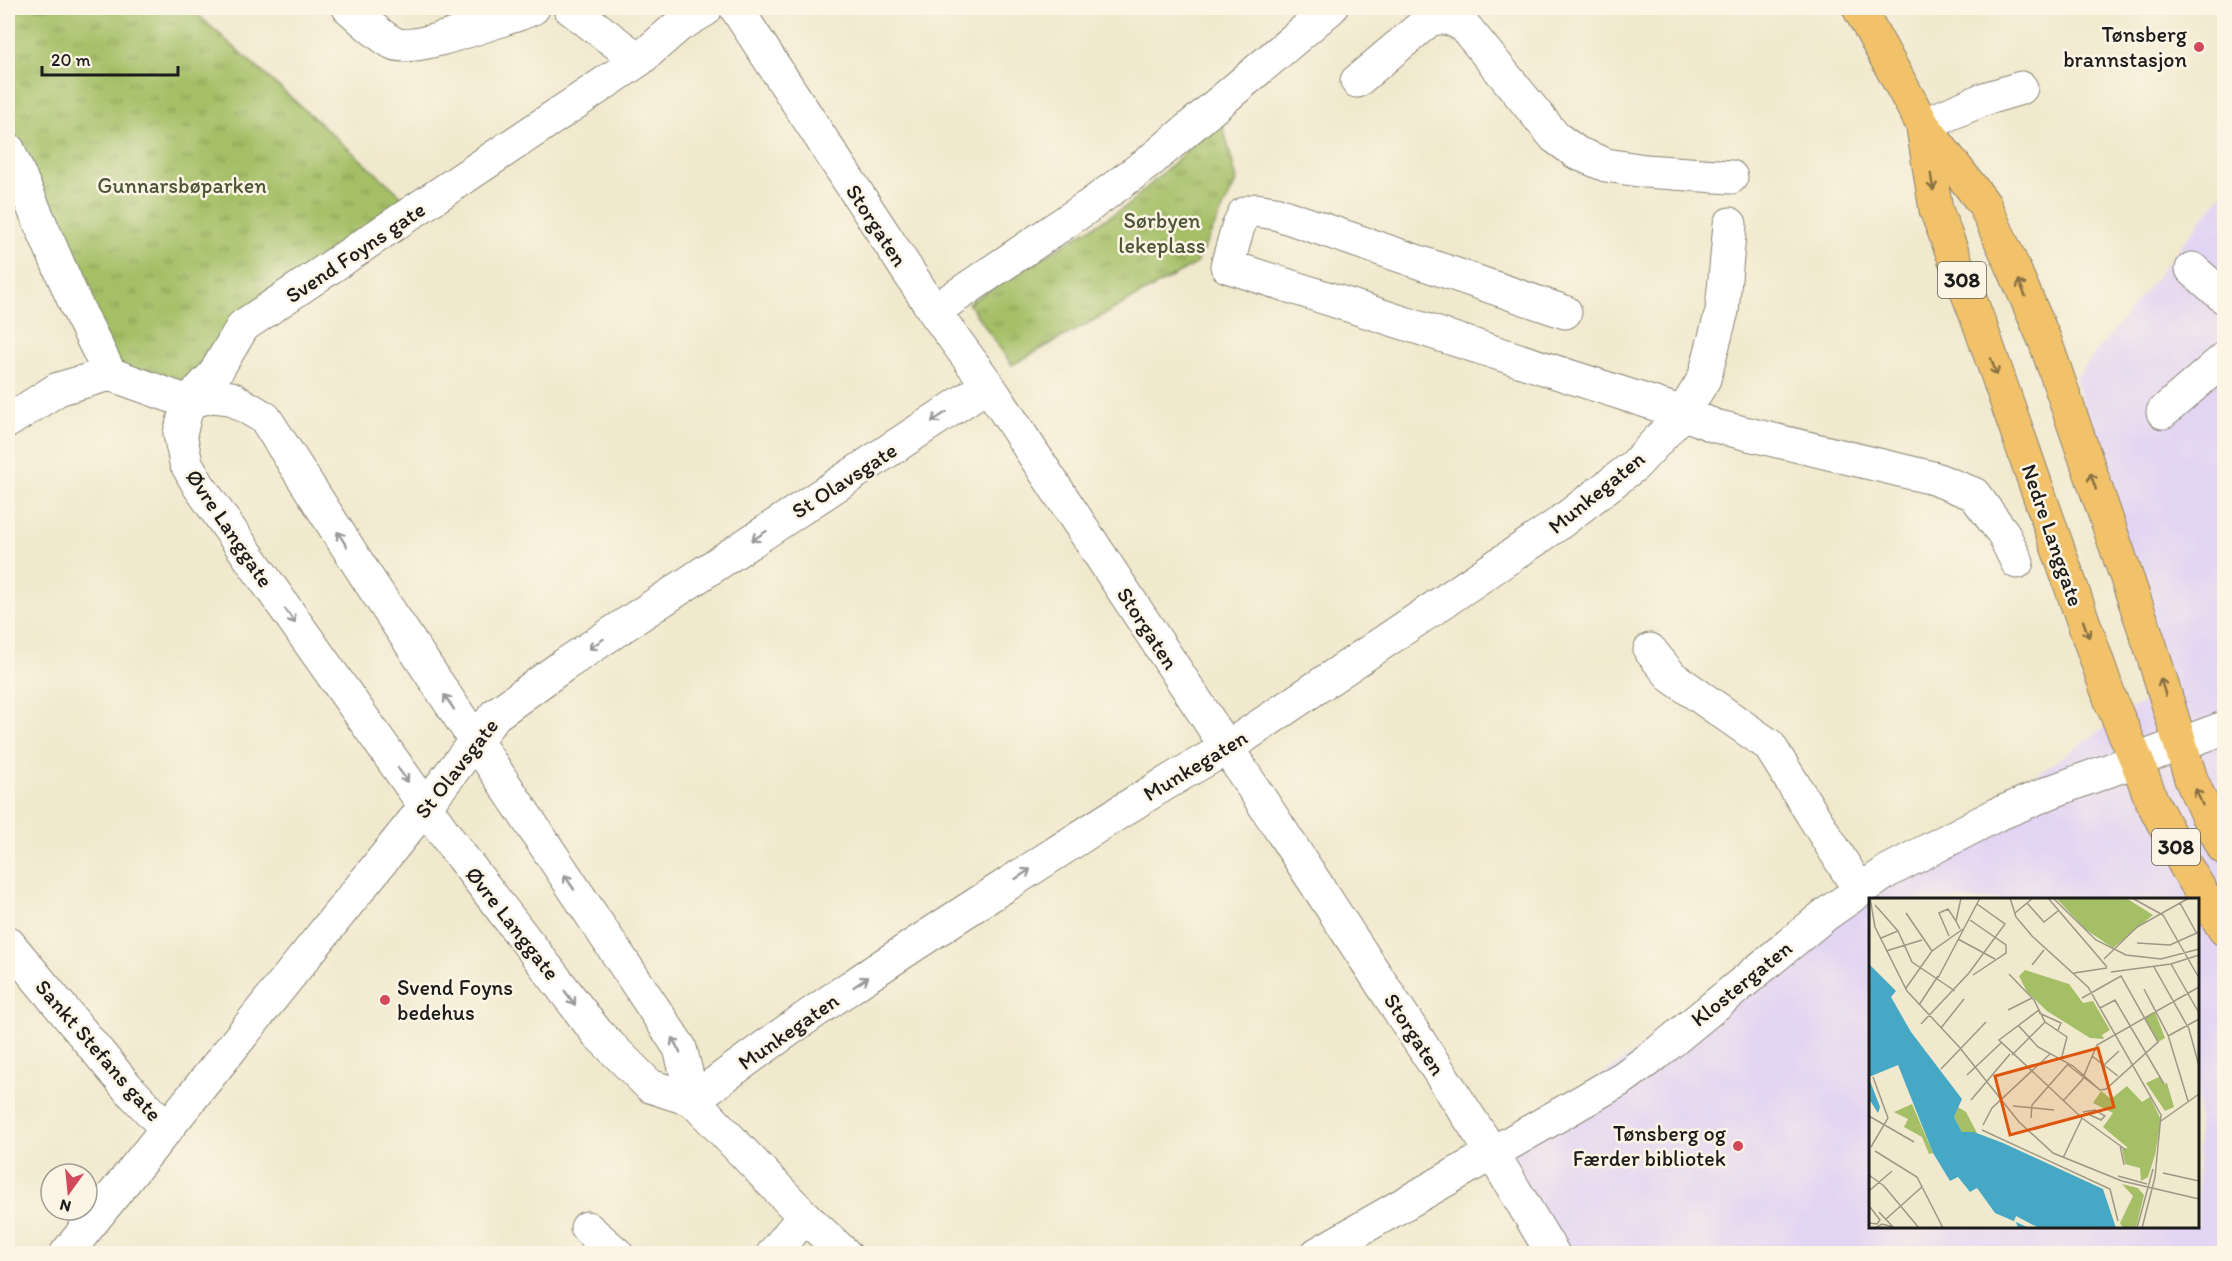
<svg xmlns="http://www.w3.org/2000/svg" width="2232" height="1261" font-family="Itim,sans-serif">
	<defs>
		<pattern id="park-tufts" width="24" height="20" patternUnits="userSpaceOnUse" patternTransform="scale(1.5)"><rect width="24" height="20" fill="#a4bf66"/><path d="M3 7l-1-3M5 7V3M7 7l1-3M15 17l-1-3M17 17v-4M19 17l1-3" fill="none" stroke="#859a53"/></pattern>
	</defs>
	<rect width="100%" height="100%" fill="#fcf5e5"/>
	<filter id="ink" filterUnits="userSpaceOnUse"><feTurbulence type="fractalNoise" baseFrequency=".0167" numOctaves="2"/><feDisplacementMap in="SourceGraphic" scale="12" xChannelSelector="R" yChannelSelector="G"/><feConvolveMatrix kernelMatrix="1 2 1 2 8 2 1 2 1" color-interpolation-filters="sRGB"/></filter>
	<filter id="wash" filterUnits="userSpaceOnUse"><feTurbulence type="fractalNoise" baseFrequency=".008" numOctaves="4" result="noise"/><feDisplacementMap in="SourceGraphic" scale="24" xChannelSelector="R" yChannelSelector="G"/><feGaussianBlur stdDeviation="1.35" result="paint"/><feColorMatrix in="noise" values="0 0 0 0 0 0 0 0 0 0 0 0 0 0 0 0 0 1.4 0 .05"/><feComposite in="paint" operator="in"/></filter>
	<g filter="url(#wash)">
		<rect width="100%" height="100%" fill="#f1e9cd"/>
		<path fill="#e2d4f3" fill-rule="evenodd" d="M2224,192V1253H1560L1492,1151L2165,686L2075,379ZM1870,900H2198V1226H1870Z"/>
		<path fill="url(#park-tufts)" stroke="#606e41" stroke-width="1.5" d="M8,8H190L405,199L183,395L112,368L8,178Z
			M1221,119L1237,180L1196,264L1012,365L968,303L1127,206Z"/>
	</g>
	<g filter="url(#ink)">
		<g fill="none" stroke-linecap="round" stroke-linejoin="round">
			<defs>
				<path id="minor" d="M349,8C362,19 377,34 393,43C412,53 496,21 519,14L533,8
					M570,8L639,60
					M736,8L934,311L988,385L1227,748L1493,1154L1553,1254
					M1357,81L1429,20C1444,16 1452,18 1465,27L1555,137L1577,153L1606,165L1645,171L1731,177
					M1923,125L1984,99L2021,88
					M8,149L75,303L110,374
					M2192,269L2224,297
					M934,311L1089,206L1149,162L1331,8
					M1565,312L1275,213L1256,210L1244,214L1238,227L1227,266L1683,413L1715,426L1933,478L1974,494L2003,533L2017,562
					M188,402L180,434L186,463L199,486L454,847L597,1033L650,1086L693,1100L804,1216L845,1254
					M188,402L212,396L231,398L265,418L366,576L680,1048L693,1100
					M188,402L214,375L243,326L639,60L678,26L705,10
					M2163,412L2224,359
					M8,421L58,389L110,374L188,402
					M1650,650L1672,677L1769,745L1860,891
					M8,943L127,1087L167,1129
					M693,1100C791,1025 896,956 1000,889C1075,841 1149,791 1227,748L1557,525L1635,465L1683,413L1704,379L1722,311L1730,224
					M587,1228L617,1254
					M66,1254L425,807L495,715L564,665L988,385
					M773,1254L804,1216
					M1317,1254L1623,1078L1656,1054L1825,915L1888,871L1996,815L2053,791L2224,728"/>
				<path id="major" d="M1859,8L1923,125L1984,204L2013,267L2045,341L2150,645L2191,779L2206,813L2224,848
					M1923,128L1936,210L1981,328L2112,704L2137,761L2151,799L2185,865L2224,929"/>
			</defs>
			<use href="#minor" stroke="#868274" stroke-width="35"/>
			<use href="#major" stroke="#868274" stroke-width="35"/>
			<use href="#minor" stroke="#fff" stroke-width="33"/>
			<use href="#major" stroke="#f2c26a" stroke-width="33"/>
		</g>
		<defs><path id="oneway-shaft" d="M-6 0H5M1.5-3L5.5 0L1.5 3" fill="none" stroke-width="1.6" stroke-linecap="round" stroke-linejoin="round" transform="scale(1.5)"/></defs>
		<g stroke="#876f43">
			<use href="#oneway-shaft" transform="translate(1932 182) rotate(81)"/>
			<use href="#oneway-shaft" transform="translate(2022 288) rotate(-113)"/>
			<use href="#oneway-shaft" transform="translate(1994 367) rotate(71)"/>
			<use href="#oneway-shaft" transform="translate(2093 481) rotate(-109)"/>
			<use href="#oneway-shaft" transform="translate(2086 629) rotate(71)"/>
			<use href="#oneway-shaft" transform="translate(2163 687) rotate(-107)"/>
			<use href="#oneway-shaft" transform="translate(2199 797) rotate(-113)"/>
		</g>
		<g stroke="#999">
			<use href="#oneway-shaft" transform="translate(939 417) rotate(147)"/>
			<use href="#oneway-shaft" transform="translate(759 536) rotate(147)"/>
			<use href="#oneway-shaft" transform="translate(342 539) rotate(-123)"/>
			<use href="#oneway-shaft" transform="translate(290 616) rotate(55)"/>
			<use href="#oneway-shaft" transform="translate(596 644) rotate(147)"/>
			<use href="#oneway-shaft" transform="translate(449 702) rotate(-124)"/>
			<use href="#oneway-shaft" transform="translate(403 775) rotate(55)"/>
			<use href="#oneway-shaft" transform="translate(1023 874) rotate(-33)"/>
			<use href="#oneway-shaft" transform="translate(569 882) rotate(-124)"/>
			<use href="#oneway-shaft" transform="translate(861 982) rotate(-34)"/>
			<use href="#oneway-shaft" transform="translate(570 998) rotate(53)"/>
			<use href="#oneway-shaft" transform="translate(676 1045) rotate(-119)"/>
		</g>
	</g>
	<g fill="#d1495b" stroke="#fcf5e5" stroke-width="2">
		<circle cx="2199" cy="47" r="6"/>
		<circle cx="385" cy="1000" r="6"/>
		<circle cx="1738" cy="1146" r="6"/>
	</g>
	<g text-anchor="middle" stroke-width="5" stroke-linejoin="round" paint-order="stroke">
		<g fill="#fcf5e5" stroke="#5f5d58" stroke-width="1.5">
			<rect x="1938" y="262" width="48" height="36" rx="4.5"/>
			<rect x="2152" y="829" width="48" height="36" rx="4.5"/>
		</g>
		<g font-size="21" font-weight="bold" fill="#1c1c1c">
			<text x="1962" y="287">308</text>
			<text x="2176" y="854">308</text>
		</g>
		<g font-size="22" fill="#1c1c1c" stroke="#fcf5e5" text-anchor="end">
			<text x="2187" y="42">Tønsberg<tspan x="2187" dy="25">brannstasjon</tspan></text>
			<text x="397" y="995" text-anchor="start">Svend Foyns<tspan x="397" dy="25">bedehus</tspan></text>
			<text x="1726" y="1141">Tønsberg og<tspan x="1726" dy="25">Færder bibliotek</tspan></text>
		</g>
		<g font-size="22" fill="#4c5536" stroke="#fcf5e5">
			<text x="182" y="193">Gunnarsbøparken</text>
			<text x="1162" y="228">Sørbyen<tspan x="1162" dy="25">lekeplass</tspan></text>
		</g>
		<g font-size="22" fill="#1c1c1c" stroke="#fcf5e5">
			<text transform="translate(877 225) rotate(57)" y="8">Storgaten</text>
			<text transform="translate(355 252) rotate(-34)" y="8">Svend Foyns gate</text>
			<text transform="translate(844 480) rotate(-33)" y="8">St Olavsgate</text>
			<text transform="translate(1596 492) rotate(-39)" y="8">Munkegaten</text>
			<text transform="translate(230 528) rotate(56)" y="8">Øvre Langgate</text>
			<text transform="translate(2053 535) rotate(71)" y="8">Nedre Langgate</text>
			<text transform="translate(1148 628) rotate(57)" y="8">Storgaten</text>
			<text transform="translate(1195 765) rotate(-31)" y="8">Munkegaten</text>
			<text transform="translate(456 768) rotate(-52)" y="8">St Olavsgate</text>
			<text transform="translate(513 923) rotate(52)" y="8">Øvre Langgate</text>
			<text transform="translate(1741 983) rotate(-39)" y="8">Klostergaten</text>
			<text transform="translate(788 1031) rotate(-35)" y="8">Munkegaten</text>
			<text transform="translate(1415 1034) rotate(57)" y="8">Storgaten</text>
			<text transform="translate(99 1050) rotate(49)" y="8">Sankt Stefans gate</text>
		</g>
	</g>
	<g transform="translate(1869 898)">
		<rect width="330" height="330" fill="#f1e9cd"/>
		<path d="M253,286L269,290L275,297L267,330H254L251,325L264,298Z" fill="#a4bf66"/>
		<path d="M187,0H257L284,17L244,50L216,31Z" fill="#a4bf66"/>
		<path d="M156,72L200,86L214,105L224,103L241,132L233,137L235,141L221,140L178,113L158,94L150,78ZM286,114L296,140L289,144L276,120ZM290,179L295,186L298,185L305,209L296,213L277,185ZM258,188L273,204L281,199L292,222L286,257L279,279L272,283L271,270L256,266L253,251L259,250L234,229L244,215L224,205L232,193L242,201ZM43,206L64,255L60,256L53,239L35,229L39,221L25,214ZM89,209L97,214L108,235L93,234L85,219Z" fill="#a4bf66"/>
		<path d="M0,66L27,93L22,99L42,134L93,201L85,219L93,234H105L134,245L234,291L247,330H170L147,318L145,323L160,330H149L147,324L126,315L108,290L101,294L89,279L81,283L64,255L29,167L0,179ZM0,180L11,209L9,215L0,201Z" fill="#47a8c6"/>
		<path fill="none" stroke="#9c9786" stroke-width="1.5" d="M1,0L6,29L38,93L93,152M141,0L147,19L163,38L219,89L292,217L286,279L273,330M179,0L238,69M184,0L227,42L257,57L292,61L330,51M263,0L294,17L330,80M158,5L175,24L189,13M311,5L328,36M6,7L29,33L12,40M37,15L63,53M146,15L164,0M101,22L137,47V55L104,77M91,31L87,23L92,0M29,33L43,64L86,93M80,38L70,15L79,11L87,23M89,41L126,61M268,45L301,47L330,34M17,53L53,42M235,61L268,29L320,0M302,66L330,115M163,67L175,52M285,69L320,131L330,168M242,74L302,66L330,57M205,75L238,70M140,76L165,102L176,124L198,139L192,162M69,80L111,0M37,90L63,53L94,31M275,91L299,137L319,203M213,100L252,78L289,144L237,191L231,192M50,107L69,78M231,110L246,102L295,186M139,112L163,100M170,112L130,142L213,220L257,252M170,115L192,125L189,132M52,126L100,75L136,26L108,6M149,127L169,149L204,168L231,192M72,130L95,101M299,138L330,121M91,150L150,224L184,255L253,283L330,301M143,157L176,124M223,158L249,178M199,167L231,192M235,167L250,153M72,171L117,124M98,177L132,145M102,202L141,156M194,203L213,182L228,147L330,89M144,208L185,212M214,214L226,212L236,218L232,222L219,216M0,218L45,244M162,220L163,207L199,166M292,223L330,196M114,227L123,210L181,156M113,232L241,291L249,323M251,247L255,267M2,249L19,220L4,179M6,253L48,279L74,330M194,260L213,220M294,275L330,283M0,277L15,288L50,330M249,278L278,286M0,293L23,273M10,314L25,330M17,321L54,288M0,325L8,326L11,322L1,309M6,330L13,326L24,329M268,330L284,271"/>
		<path fill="#de560d" fill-opacity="0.15" stroke="#de560d" stroke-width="3" d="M229,150L245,209L141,237L126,178Z"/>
		<rect width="330" height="330" fill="none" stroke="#1c1c1c" stroke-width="3"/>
	</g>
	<rect width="2232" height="1261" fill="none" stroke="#fcf5e5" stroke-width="30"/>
	<g transform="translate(69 1192) rotate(195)"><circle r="28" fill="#fcf5e5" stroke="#a29e95" stroke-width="1.5"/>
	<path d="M0-4.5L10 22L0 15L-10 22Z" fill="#d1495b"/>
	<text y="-9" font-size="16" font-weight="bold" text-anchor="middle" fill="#1c1c1c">N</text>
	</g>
	<path d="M42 66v9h136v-9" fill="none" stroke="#1c1c1c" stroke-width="3"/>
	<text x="51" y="66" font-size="18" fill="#1c1c1c" stroke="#fcf5e5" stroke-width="4.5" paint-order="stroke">20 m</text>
</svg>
